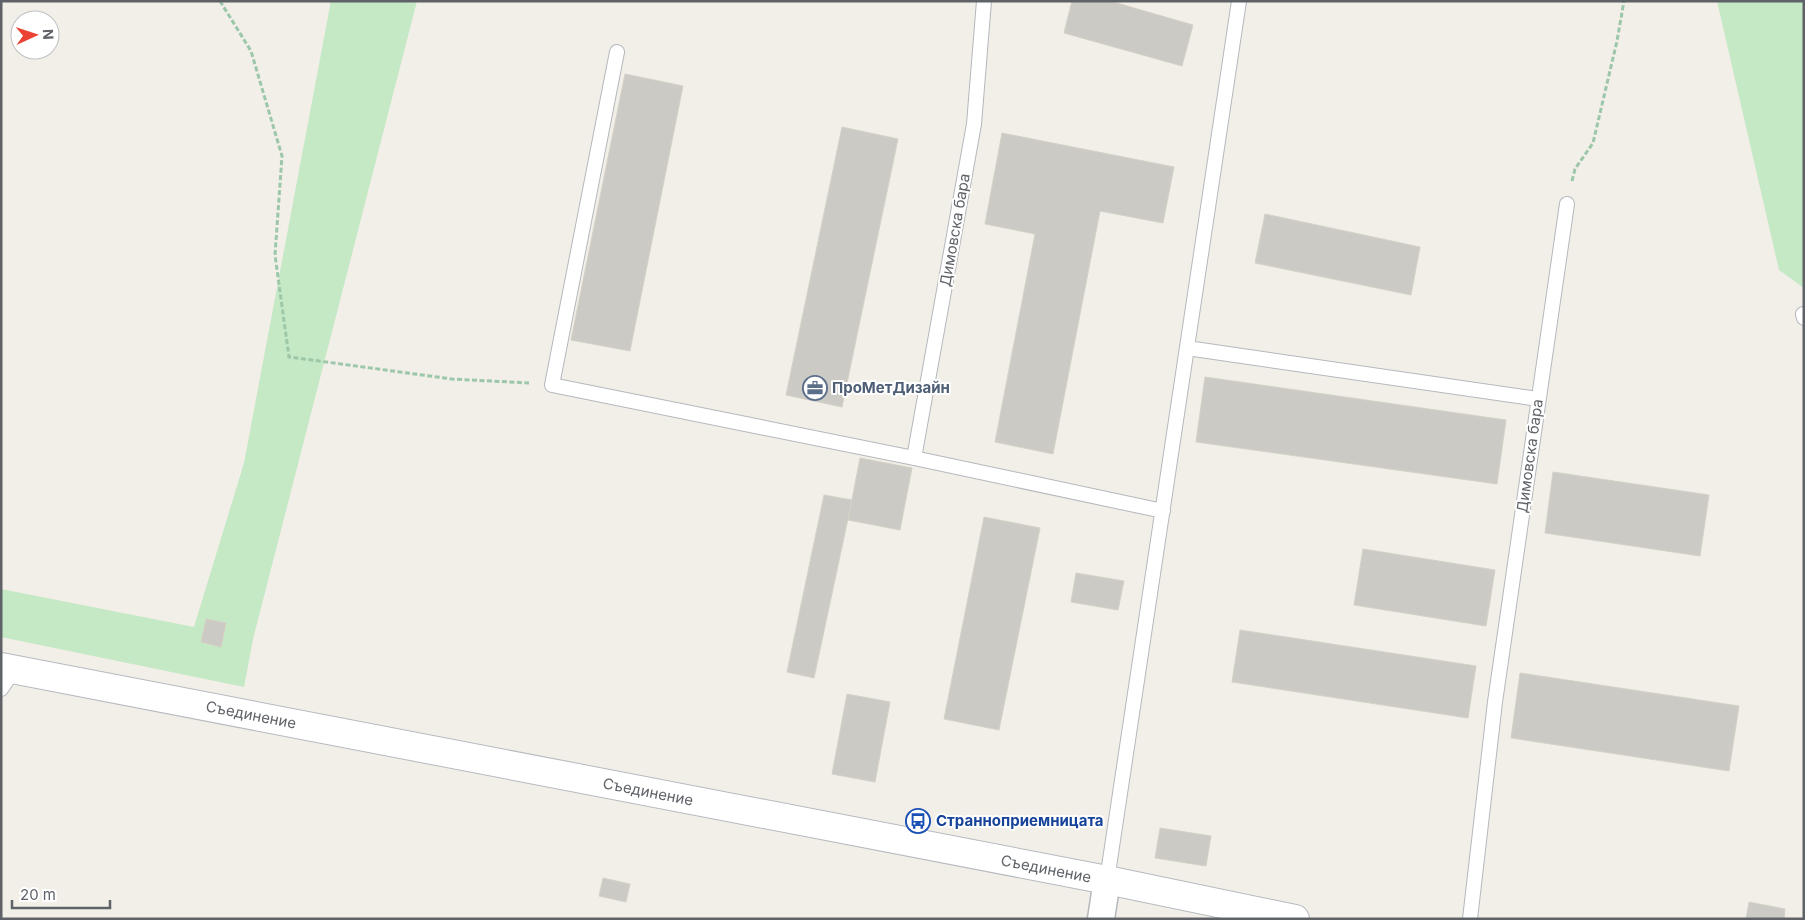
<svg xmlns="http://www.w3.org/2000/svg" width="1805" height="920" font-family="Inter,sans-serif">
	<rect width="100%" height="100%" fill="#f1efe8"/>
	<path fill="#c5e8c5" d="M330,1H417L253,639L244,687L1,637V589L194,627L244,463L330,6Z
		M1717,1H1804V288L1779,270Z"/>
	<path fill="#cccac5" stroke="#d6d1c6" d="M1072,1H1110L1193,25L1182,66L1064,33Z
		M625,74L683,86L630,351L571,340Z
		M842,127L898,139L842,407L786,395Z
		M1002,133L1174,167L1163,223L1100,211L1053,454L995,442L1035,234L985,224Z
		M1265,214L1420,247L1411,295L1255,263Z
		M1205,377L1506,420L1497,484L1196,442Z
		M860,458L912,468L900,530L848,520Z
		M1553,472L1709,495L1700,556L1545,533Z
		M824,495L852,500L814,678L787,672Z
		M984,517L1040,528L999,730L944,719Z
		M1363,549L1495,570L1486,626L1354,605Z
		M1076,573L1124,581L1118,610L1071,602Z
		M206,619L226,623L221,647L201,642Z
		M1240,630L1476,666L1468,718L1232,682Z
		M1520,673L1739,706L1729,771L1511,738Z
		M847,694L890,702L875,782L832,774Z
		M1160,828L1211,836L1206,866L1155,858Z
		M603,878L630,884L626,902L599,896Z
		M1749,902L1785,909L1784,919H1746Z"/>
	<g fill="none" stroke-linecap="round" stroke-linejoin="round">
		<defs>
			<path id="lane" d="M617,52L552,385L914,458L1163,511
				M1803,314L1804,318
				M1187,348L1538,399
				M914,458L974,124L984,1
				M1,689L14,670
				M1107,880L1239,1
				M1470,919L1495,702L1567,204"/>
			<path id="street" d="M1101,919L1107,880"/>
			<path id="secondary" d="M1,667L1107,880L1295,919"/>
		</defs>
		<use href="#lane" stroke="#b5b8bc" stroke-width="16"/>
		<use href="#street" stroke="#b5b8bc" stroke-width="29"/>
		<use href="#secondary" stroke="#b6babf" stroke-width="30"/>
		<path stroke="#9cc7a9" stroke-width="3" stroke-dasharray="5 2.5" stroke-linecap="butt" d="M220,1L251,51L282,156L275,255L289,357L452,379L529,383
			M1572,181L1575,169L1593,143L1617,41L1624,1"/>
		<use href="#lane" stroke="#fff" stroke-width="14"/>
		<use href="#street" stroke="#fff" stroke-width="26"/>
		<use href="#secondary" stroke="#fff" stroke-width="28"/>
	</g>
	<defs>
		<symbol id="office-ring" viewBox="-11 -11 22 22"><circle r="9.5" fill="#fff" stroke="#5c6f8a" stroke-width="1.5"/><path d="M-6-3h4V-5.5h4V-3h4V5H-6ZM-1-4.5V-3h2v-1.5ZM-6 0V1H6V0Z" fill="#5c6f8a"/></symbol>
		<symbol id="bus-ring" viewBox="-11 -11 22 22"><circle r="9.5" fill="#fff" stroke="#1a4fb4" stroke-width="1.5"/><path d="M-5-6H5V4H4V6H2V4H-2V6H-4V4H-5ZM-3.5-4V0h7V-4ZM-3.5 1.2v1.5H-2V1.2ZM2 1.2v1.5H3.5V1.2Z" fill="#1a4fb4"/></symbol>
	</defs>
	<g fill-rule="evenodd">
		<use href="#office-ring" x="801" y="374" width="28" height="28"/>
		<use href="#bus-ring" x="904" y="807" width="28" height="28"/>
	</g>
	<g text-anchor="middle" stroke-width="4" stroke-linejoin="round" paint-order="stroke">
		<g font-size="15" fill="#5f6368" stroke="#fff">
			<text transform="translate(955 230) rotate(-80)" y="5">Димовска бара</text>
			<text transform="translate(1530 456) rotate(-82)" y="5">Димовска бара</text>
			<text transform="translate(251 715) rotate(11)" y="5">Съединение</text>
			<text transform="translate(648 792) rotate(11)" y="5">Съединение</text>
			<text transform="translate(1046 869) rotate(11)" y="5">Съединение</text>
		</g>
		<g font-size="15" font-weight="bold" fill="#4e5e75" stroke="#fff" text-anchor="start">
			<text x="832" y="393">ПроМетДизайн</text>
		</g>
		<g font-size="15" font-weight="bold" fill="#164399" stroke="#fff" text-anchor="start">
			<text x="936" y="826">Странноприемницата</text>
		</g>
	</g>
	<rect width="1805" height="920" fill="none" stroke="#5f6368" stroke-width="5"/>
	<g transform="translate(35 35) rotate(87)"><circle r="24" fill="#ffffff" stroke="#bfc1c3"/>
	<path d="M0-4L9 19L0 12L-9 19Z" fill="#ea4335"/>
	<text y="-8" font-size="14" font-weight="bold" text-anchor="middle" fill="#5f6368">N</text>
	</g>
	<path d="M12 900v8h98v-8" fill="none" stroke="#5f6368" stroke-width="2.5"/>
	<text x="20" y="900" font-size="15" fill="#5f6368" stroke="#ffffff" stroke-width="4" paint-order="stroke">20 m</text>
</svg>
